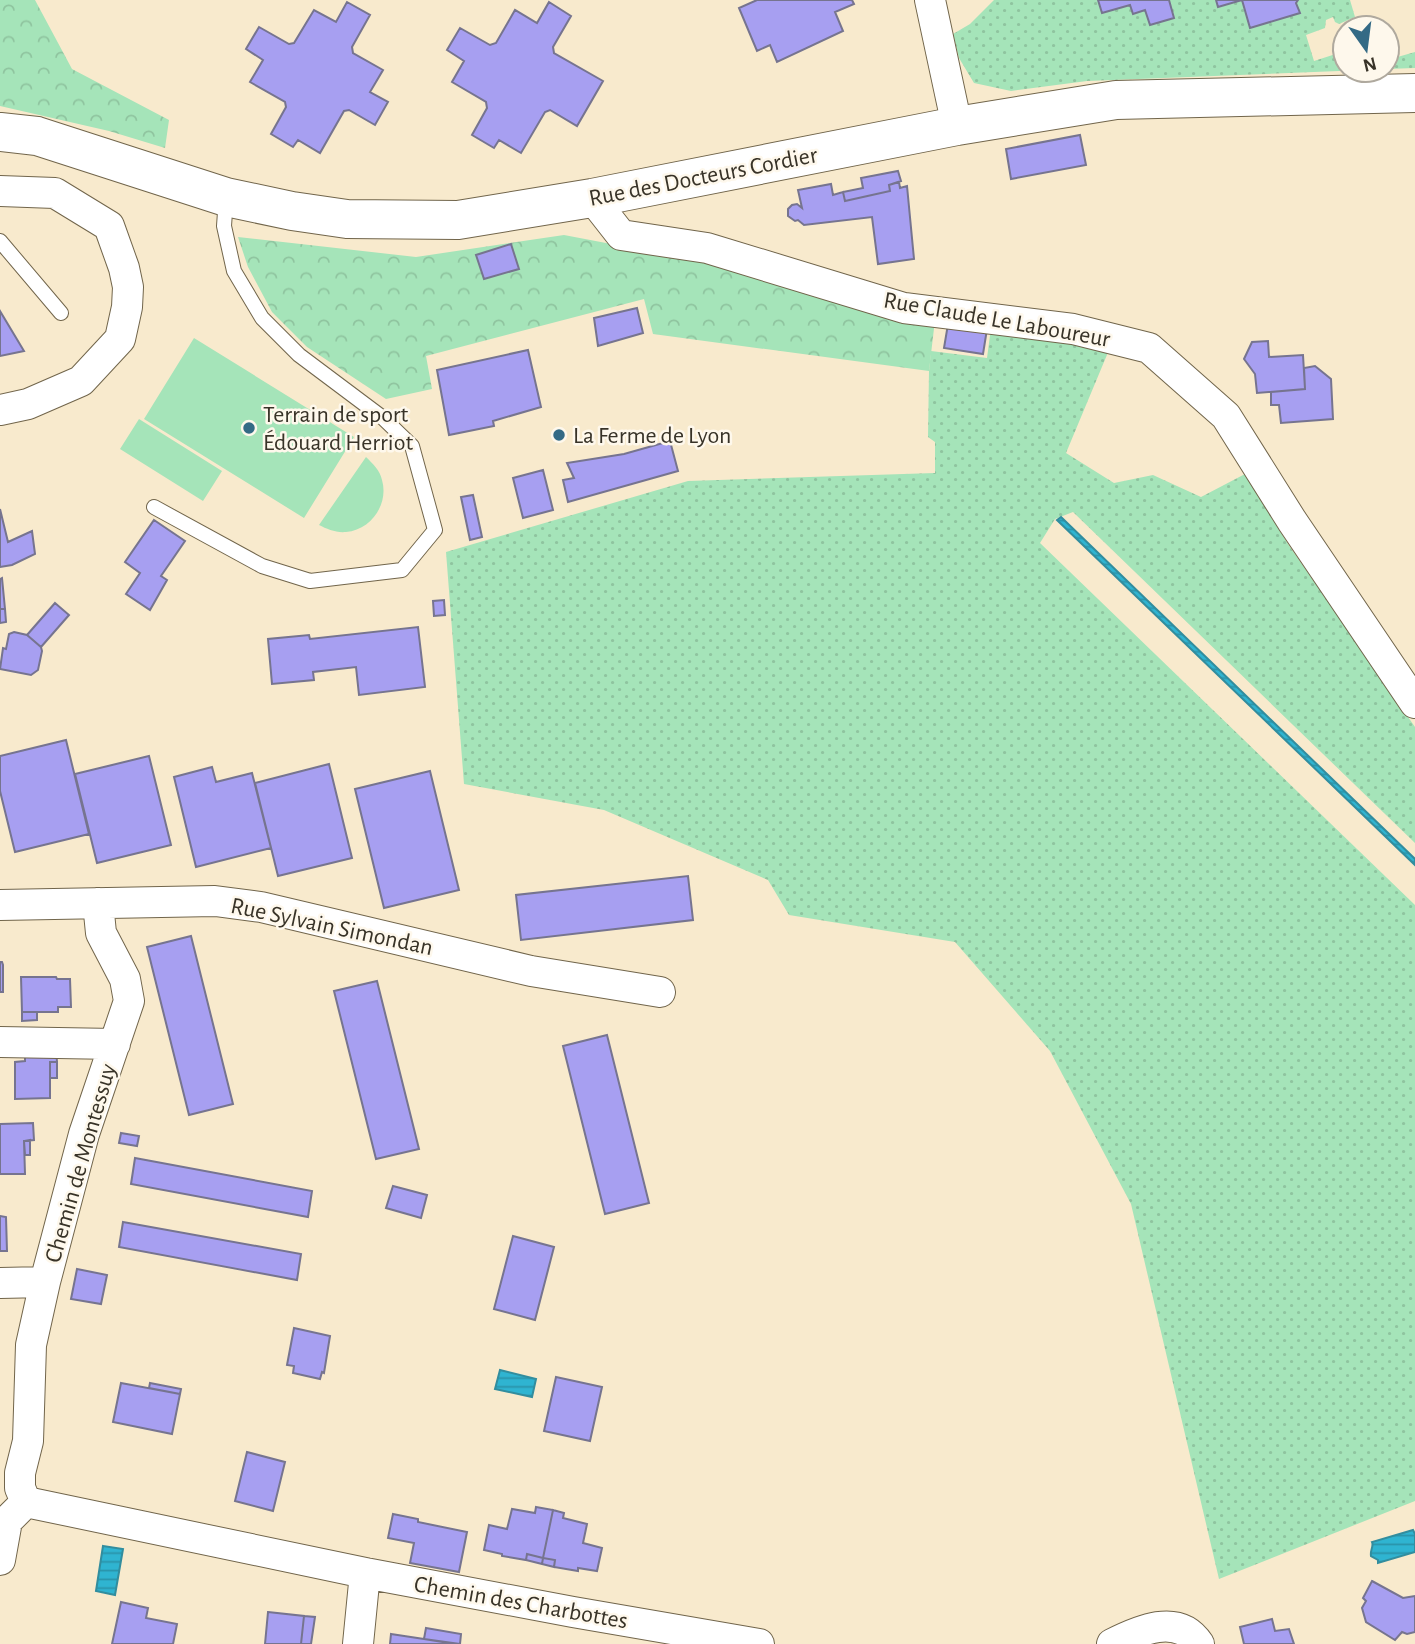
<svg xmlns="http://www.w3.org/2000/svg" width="1415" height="1644" font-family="'Alegreya Sans',sans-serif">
	<defs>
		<pattern id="grass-dots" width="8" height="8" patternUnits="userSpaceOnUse" patternTransform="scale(1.75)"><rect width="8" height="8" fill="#a5e4b9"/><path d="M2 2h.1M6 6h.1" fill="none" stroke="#8fc49f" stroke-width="1.8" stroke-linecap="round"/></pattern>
		<pattern id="forest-crowns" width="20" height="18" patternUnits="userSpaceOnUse" patternTransform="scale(1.75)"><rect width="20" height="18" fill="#a5e4b9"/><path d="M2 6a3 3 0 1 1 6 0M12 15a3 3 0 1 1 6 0" fill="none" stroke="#8fc49f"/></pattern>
		<pattern id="water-rules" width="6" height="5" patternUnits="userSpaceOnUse" patternTransform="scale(1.75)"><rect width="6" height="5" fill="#2fb4d1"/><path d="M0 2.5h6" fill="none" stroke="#2993aa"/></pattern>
	</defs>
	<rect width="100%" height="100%" fill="#f8eacd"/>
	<path fill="url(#grass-dots)" d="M994,0H1350L1355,17L1339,24L1335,22L1333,17L1326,20L1325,28L1306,35L1314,61L1345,51V70H1364L1087,81L1011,91L974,83L959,58L953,34L970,24Z
		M1415,52V68L1387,69V60Z
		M991,328L1109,350L1066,453L1114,483L1153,475L1201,497L1245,474L1288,544L1415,727V843L1073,512L1055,519L1040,543L1415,905V1501L1219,1579L1131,1204L1050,1051L955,942L789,915L768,880L604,810L464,784L446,552L688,481L935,473V442L928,437L929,371L931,351L987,358Z"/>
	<path fill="url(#forest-crowns)" d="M0,0H35L72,69L169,120L165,148L109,131L0,106Z
		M564,235L690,259L898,316L935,320L929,371L653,334L644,299L426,356L432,389L386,399L307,347L272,312L248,267L238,237L416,257Z"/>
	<path fill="#a5e4b9" d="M194,338L354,437L304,518L144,419Z
		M139,419L222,471L203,501L120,449Z
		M366,457C373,464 380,470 382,480C389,504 371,530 346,532C336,533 327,529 319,525Z"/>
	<path fill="url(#water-rules)" stroke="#328d9e" stroke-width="2" d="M1061,517L1415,859V865L1057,520Z
		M500,1370L536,1379L532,1397L495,1389Z
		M1413,1530L1415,1534V1552L1378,1563V1560L1371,1556C1370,1550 1374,1546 1372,1542Z
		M103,1546L123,1549L115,1595L96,1591Z"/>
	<path fill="#a79ff1" stroke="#76748f" stroke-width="2" d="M757,0H852L854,4L835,12L843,31L777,62L770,45L757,51L739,8Z
		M1098,0H1169L1174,18L1150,25L1145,10L1133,14L1130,5L1102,13Z
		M1216,0H1242L1218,7Z
		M1242,0H1298L1296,3L1300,13L1250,28Z
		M347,2L370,15L352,47L353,53L383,70L370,92L388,102L375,125L349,110L344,111L320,153L298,140L293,147L271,134L286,107L285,102L250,82L263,60L246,49L259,27L289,44L294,43L314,10L336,22Z
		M549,2L571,16L553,47L554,53L603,81L577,126L550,110L545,112L521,153L499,140L494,148L472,135L487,108L486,102L452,82L464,61L447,50L460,28L490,45L496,43L515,10L537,23Z
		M1080,135L1086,165L1011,179L1006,149Z
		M898,171L901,181L889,185L890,191L845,201L843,192L863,188L861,178Z
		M899,182L900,188L907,186L914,259L878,264L872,217L804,225L798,220L795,221L788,216V209L792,205L797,204L802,208L798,190L831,184L833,195L843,192L845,201L890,191L889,185Z
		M511,244L519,269L484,279L476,255Z
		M637,308L643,333L598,346L594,318Z
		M0,311L24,351L0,356Z
		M948,324L987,329L983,354L944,348Z
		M1268,341L1269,357L1303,355L1305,389L1257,393L1255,374L1244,359L1252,342Z
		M528,350L541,407L493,421L494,426L449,435L437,370Z
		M1315,366L1331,379L1333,419L1281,423L1279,405H1271V392L1305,389L1304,368Z
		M670,441L678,471L568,502L563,480L574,478L567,463L624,454Z
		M543,470L553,510L523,518L513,478Z
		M473,495L482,537L470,540L461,497Z
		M0,509L8,542L32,531L35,554L12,565L0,567Z
		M154,520L185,541L161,576L167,580L150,610L126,594L140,573L125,562Z
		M2,578L5,609H0V579Z
		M444,600L445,615L434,616L433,601Z
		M55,603L69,615L41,647L27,635Z
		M0,609H5L6,622L0,623Z
		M418,627L425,687L359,695L356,667L313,672L314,680L272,684L268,639L309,635L310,639Z
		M14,632L27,635L41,647L42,651L38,670L31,675L0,669L3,648L6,649L9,634Z
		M66,740L89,834L15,852L0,791V756Z
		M149,756L171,845L97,863L75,774Z
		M329,764L352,858L278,876L255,783Z
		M212,767L216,782L252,773L271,848L196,867L174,777Z
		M430,771L459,890L384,908L355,789Z
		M688,876L693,920L521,940L516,895Z
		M191,936L233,1104L189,1115L147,947Z
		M0,962H2L3,965V992H0Z
		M21,977H56L57,979H70L71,1007H58V1012H22Z
		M377,981L419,1149L376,1159L334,991Z
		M22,1012H37V1020L22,1021Z
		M607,1035L649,1203L605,1214L563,1046Z
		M56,1048L57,1062H50V1098L15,1099V1062L25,1061V1049Z
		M50,1062H57V1078H50Z
		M33,1123L34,1140L24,1141L25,1174H0V1124Z
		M121,1133L139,1136L137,1146L119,1143Z
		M30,1140V1155H25L24,1141Z
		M135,1158L312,1191L308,1217L131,1184Z
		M393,1186L427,1195L421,1218L386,1208Z
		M0,1216L6,1217L7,1251H0Z
		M123,1222L301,1254L297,1280L119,1247Z
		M513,1236L554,1247L535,1320L494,1309Z
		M77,1269L107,1275L101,1304L71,1299Z
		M294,1328L330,1336L324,1373L322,1372L320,1379L293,1373L294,1366L287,1365Z
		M556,1377L602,1387L590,1441L544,1431Z
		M121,1383L180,1394L172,1434L113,1422Z
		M150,1383L181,1389L180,1394L149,1388Z
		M247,1452L285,1462L273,1511L235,1501Z
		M536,1507L553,1510L543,1558L527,1554L526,1560L502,1556V1554L484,1550L489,1525L507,1529L512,1509L535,1513Z
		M553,1510L564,1513L563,1518L587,1524L583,1543L602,1548L597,1571L578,1568V1571L554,1567L555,1560L543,1558Z
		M393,1514L418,1519V1522L467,1532L459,1572L410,1563L414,1543L388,1538Z
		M527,1554L543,1558L542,1564L526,1560Z
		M543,1558L555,1560L554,1567L542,1564Z
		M1372,1581L1403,1598L1415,1596V1632L1407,1634L1402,1632L1395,1640L1366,1622L1362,1608L1366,1601L1363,1598Z
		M121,1602L148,1608L146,1618L177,1624L173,1644H112Z
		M268,1612L304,1616L301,1644H265Z
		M304,1616L315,1617L311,1644H301Z
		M1272,1619L1275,1631L1289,1629L1294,1644H1244L1240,1627Z
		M426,1628L461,1634L460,1644L424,1639Z
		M391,1634L424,1639L455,1644H390Z"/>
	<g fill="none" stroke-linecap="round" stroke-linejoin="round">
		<defs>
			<path id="lane" d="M0,241L61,313
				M154,507L262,566L310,581L402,570L435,530L412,446L383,418L299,355L262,318L234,271L224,226L226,198"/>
			<path id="street" d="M930,0L957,126
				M0,191L55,193L109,226L124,268L128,287L127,307L120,339L81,381L28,404L0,410
				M592,198L621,235L707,248L904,308L1073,329L1149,348L1226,416L1292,521L1415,703
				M0,905L215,901L261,907L531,971L660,992
				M0,1042L115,1044
				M0,1283L45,1282
				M26,1502L365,1573L573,1612L759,1644
				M26,1502L20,1488V1473L28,1441L31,1345L45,1282L84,1134L129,1001L125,979L101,933L98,903
				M0,1560L7,1521L26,1502
				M358,1644L365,1573
				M1112,1644C1138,1631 1178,1612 1199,1644"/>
			<path id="secondary" d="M0,132L37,136L226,197L292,211L347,219L458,220L592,198L957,126L1116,100L1415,93"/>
		</defs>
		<use href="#lane" stroke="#71654b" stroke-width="16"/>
		<use href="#street" stroke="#71654b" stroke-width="32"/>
		<use href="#secondary" stroke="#71654b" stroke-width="40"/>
		<use href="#lane" stroke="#fff" stroke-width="14"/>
		<use href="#street" stroke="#fff" stroke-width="30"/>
		<use href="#secondary" stroke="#fff" stroke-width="38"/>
	</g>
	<g fill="#346a85" stroke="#fef8ec" stroke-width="2.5">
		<circle cx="249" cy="428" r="7"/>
		<circle cx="559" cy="435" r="7"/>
	</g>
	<g text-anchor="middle" stroke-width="5" stroke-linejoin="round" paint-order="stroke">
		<g font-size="24" fill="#383328" stroke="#fef8ec">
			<text transform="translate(703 176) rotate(-11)" y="8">Rue des Docteurs Cordier</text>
			<text transform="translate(997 319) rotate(10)" y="8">Rue Claude Le Laboureur</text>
			<text transform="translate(332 926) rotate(12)" y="8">Rue Sylvain Simondan</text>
			<text transform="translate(80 1163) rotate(-74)" y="8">Chemin de Montessuy</text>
			<text transform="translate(521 1602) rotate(10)" y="8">Chemin des Charbottes</text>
		</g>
		<g font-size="24" fill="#383328" stroke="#fef8ec" text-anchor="start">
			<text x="263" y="422">Terrain de sport<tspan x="263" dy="28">Édouard Herriot</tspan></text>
			<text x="573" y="443">La Ferme de Lyon</text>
		</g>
	</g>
	<g transform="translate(1366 49) rotate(166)"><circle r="33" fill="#fef8ec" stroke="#afa99e" stroke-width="2"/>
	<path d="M0-5L12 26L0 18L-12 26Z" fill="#346a85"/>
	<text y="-10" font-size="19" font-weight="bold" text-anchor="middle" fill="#383328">N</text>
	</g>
</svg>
